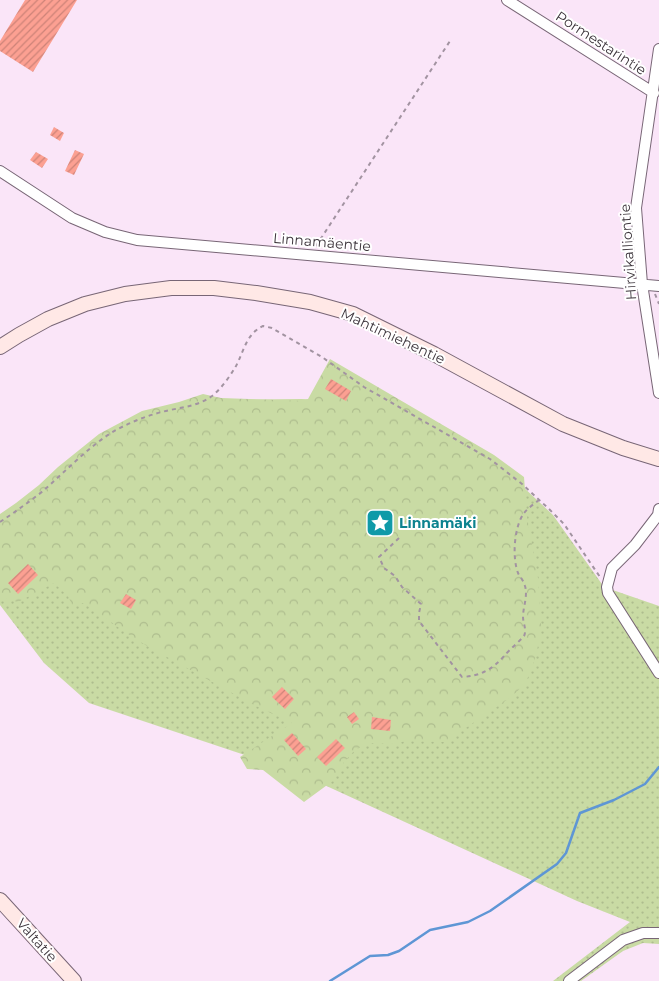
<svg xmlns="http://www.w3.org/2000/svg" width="659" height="981" font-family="Montserrat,sans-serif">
	<defs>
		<pattern id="green-dots" width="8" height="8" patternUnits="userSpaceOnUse" patternTransform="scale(1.25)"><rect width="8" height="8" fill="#c9dba4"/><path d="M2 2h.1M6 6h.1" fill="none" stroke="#aebd8e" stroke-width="1.8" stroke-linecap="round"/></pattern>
		<pattern id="forest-crowns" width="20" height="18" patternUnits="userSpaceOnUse" patternTransform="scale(1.25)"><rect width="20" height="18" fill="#c9dba4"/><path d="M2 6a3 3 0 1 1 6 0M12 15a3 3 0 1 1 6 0" fill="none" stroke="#aebd8e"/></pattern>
		<pattern id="building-hatch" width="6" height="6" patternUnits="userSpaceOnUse" patternTransform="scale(1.25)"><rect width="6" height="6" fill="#fca092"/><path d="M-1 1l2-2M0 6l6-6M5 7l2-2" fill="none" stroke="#cd8378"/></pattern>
	</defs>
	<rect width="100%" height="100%" fill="#fae5f8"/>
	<path fill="url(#green-dots)" d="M301,399L384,402L520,484L553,515L604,587L659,606V944L643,943L623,951L581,981H553L630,922L577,901L296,772L89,703L44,663L0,605V524L215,400Z"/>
	<path fill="url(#forest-crowns)" d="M330,359L494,455L524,477L527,517L538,578L541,626L537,651L532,668L525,684L511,697L445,742L405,741L395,744L369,743L355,750L344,762L334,780L304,802L263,770L247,769L240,757L292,723L254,705L147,646L122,630L96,611L83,603L72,605L68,596L54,583L18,602L0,597V514L16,503L39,485L58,467L99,434L142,411L179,402L203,394L221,398L303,401L308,399Z"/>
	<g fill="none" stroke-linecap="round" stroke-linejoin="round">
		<path stroke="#5e96d5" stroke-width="2.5" d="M330,981L370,956L388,955L399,951L430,930L468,922L490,911L557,864L566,853L580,813L614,800L645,784L659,767"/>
	</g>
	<path fill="url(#building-hatch)" d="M25,0H77L33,72L0,51V41Z
		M54,127L64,133L60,141L50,135Z
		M75,150L84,154L74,175L65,171Z
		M36,152L48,159L42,168L30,160Z
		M331,379L351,391L346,401L325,389Z
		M28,564L38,575L18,594L8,583Z
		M126,594L136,600L131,609L120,603Z
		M282,687L294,699L285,709L272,697Z
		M354,712L359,719L352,724L347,717Z
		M372,717L391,720L390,731L371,729Z
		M292,733L306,749L298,756L284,740Z
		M336,739L345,748L326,766L317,757Z"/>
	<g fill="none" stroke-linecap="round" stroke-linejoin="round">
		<defs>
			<path id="minor" d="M507,0L654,93
				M659,49L636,208L642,284L659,393
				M0,171L72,218L105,232L137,240L659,286
				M659,509L658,515L635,545L612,568L607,587L608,593L659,673
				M569,981L623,940L643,933H659"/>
			<path id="secondary" d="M0,347L19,335L48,319L85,304L125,294L171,288H214L256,293L310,302L353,314L434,354L563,424L623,448L659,459
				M0,900L74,981"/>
		</defs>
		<use href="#minor" stroke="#786676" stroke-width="12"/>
		<use href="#secondary" stroke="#786676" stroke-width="16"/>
		<path stroke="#a293a1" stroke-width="2" stroke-dasharray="4 4" stroke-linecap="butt" d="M316,246L450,41
			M655,294L659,304
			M0,522C15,512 29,502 43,491C66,471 90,445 116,430C133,421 151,414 170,410C185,407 200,405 212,396C222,388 230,376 236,366C244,351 246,334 263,326L272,328L322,357L364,387L490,459L522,484L549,509L564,524L600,577
			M399,538L379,557L384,568L395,576L402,587L421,604L419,613V621L462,677C481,676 493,669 505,655C509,650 521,640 524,636C527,630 523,623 523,617C523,607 528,596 525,586C524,581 520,577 518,573C512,557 514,527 524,513C528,508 534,504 539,500"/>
		<use href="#minor" stroke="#fff" stroke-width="10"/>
		<use href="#secondary" stroke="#ffe8e6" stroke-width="14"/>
	</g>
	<defs>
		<symbol id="sight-square" viewBox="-11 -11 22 22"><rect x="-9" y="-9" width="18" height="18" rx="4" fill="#0f9aa8" stroke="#fff"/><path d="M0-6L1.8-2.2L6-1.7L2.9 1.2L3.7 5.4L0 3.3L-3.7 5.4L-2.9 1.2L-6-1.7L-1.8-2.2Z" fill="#fff"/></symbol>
	</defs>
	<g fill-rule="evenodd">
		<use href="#sight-square" x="364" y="507" width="32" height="32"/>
	</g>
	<g text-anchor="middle" stroke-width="4" stroke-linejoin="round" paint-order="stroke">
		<g font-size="14" fill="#3d353c" stroke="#fff">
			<text transform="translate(601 43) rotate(33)" y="5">Pormestarintie</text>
			<text transform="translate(322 242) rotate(5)" y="5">Linnamäentie</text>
			<text transform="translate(628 252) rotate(-94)" y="5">Hirvikalliontie</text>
			<text transform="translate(393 336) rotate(25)" y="5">Mahtimiehentie</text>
			<text transform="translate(37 940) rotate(48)" y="5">Valtatie</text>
		</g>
		<g font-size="14" font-weight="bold" fill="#0d838f" stroke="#fff" text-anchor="start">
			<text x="399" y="528">Linnamäki</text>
		</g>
	</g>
</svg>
